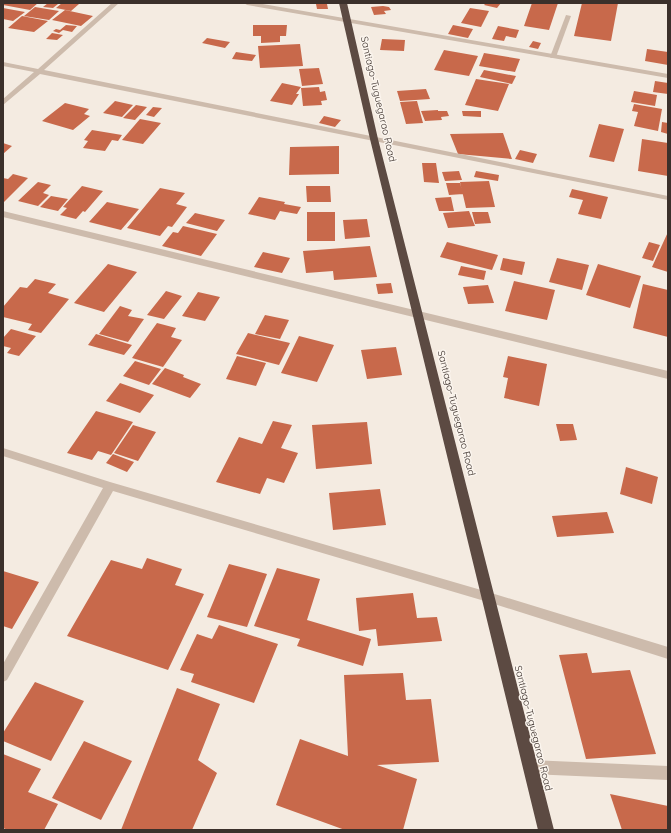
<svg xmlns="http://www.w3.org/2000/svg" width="671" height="833" font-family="Quicksand,sans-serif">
	<rect width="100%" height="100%" fill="#f4ebe1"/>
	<path fill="#c8694b" d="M3,3H38L30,10L3,5Z
		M48,3H54L58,4L53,8L43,7Z
		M62,3H71L79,4L71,11L56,8Z
		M486,3H501L497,8L484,5Z
		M532,3H558L549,30L524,26Z
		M582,3H618L611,41L574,36Z
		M316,4H327L328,9H317Z
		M383,6L389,7L391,10L384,11L386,14L374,15L371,7Z
		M35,7L59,11L49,20L24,16Z
		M3,8L25,12L13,21L3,19Z
		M470,8L489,11L481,27L461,23Z
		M65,10L93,16L81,26L52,20Z
		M22,16L48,21L34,32L8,28Z
		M66,25L77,26L72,32L63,30L59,33L53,31L56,29L60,30Z
		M253,25H287L286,36H280V42L261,43V36H253Z
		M453,25L473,29L468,38L448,34Z
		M498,26L519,30L516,38L506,36L504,41L492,39Z
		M52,33L63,35L57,40L46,39Z
		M207,38L230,42L225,48L202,43Z
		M382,39L405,40L404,51L380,50Z
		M533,41L541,43L538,49L529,47Z
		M300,44L303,66L260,68L258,46Z
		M647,49L668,52V65L645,61Z
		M444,50L478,56L469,76L434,70Z
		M236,52L256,55L252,61L232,59Z
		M484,53L520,59L515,72L479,66Z
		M319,68L323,84L302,86L299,69Z
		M484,70L516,76L512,84L480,77Z
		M476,79L509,84L498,111L465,105Z
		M655,81L668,83V94L653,92Z
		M282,83L301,87L296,94H299L292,105L270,101Z
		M319,87L320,92L325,91L327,100L321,101L322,105L303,106L301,88Z
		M426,89L430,99L400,101L397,91Z
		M634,91L657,95L655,106L631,102Z
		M115,101L133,105L122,117L103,113Z
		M417,101L423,123L406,124L400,102Z
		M65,103L89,109L84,114L90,116L73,130L42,121Z
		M634,104L662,109L658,131L634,126L638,112L632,111Z
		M136,105L147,107L135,120L123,118Z
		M153,107L162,108L154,117L146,115Z
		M438,110V111H447L449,116L441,117L442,120L425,121L421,111Z
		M462,111H481V117L463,116Z
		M324,116L341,120L335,127L319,123Z
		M140,119L161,123L143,144L122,140Z
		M662,122L668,123V134L661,132Z
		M599,124L624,129L614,162L589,157Z
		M92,130L122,135L118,141L112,140L105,151L83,148L88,141L84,140Z
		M503,133L512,159L458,154L450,134Z
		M642,139L668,143V176L638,171Z
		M3,143L12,146L3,154Z
		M339,146V174L289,175L290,147Z
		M520,150L537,154L533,163L515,159Z
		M422,163H436L439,183L424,182Z
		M459,171L462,180L445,181L442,172Z
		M476,171L499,175L498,181L474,177Z
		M13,174L28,178L3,203V178L8,179Z
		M489,181L495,207L466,208L460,182Z
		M38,182L51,185L43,193L49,195L38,206L18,201Z
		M446,183H460L463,194L449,195Z
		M82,186L103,191L85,212L83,211L76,219L60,215L67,208L63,207Z
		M306,186H330L331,202H307Z
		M160,188L185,193L176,204L187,207L172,227L168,226L160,236L127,228Z
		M572,189L608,197L601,219L578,214L583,200L569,197Z
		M51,196L68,199L58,211L40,207Z
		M259,197L285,202L284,204L301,207L297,214L280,211L275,220L248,214Z
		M451,197L454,211H439L435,198Z
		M107,202L139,209L121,230L89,222Z
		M469,211L475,226L448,228L443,213Z
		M307,212H335V241H307Z
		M472,212H488L491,223L475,224Z
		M195,213L225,220L217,231L186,223Z
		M367,219L370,237L345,239L343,220Z
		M183,226L217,234L201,256L162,246L173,232L178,233Z
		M668,232V272L652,267Z
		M447,242L498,255L492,270L440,257Z
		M649,242L660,245L653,261L642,258Z
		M370,246L377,277L334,280L333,271L306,273L303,251Z
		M263,252L290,258L282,273L254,267Z
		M503,258L525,262L522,275L500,270Z
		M557,258L589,265L582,290L549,282Z
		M108,264L137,272L104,312L74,303Z
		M598,264L641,276L630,308L586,295Z
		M461,266L486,271L484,280L458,275Z
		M35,279L56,284L48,293L69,299L41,333L28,330L32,324L3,317V307L20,287L27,288Z
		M514,281L555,290L547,320L505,311Z
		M391,283L393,293L378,294L376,284Z
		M643,284L668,290V337L633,328Z
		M488,285L494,303L468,304L463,287Z
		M166,291L182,296L164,319L147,315Z
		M198,292L220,297L205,321L182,316Z
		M120,306L132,310L128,316L144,319L128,342L99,334Z
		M265,315L289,320L280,339L255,334Z
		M157,323L176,328L171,337L182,340L163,367L132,358Z
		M11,329L36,336L19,356L7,353L11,348L3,346V338Z
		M248,333L290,343L279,365L236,354Z
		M96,334L132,345L124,355L88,345Z
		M299,336L334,345L317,382L281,373Z
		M396,347L402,375L367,379L361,350Z
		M237,356L266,363L256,386L226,379Z
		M508,356L547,364L539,406L504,398L508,378L503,377Z
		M135,361L161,369L149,385L123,376Z
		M165,368L184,375L183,377L201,384L190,398L152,384Z
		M120,383L154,395L140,413L106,401Z
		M96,411L133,422L111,455L98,451L92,460L67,453Z
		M273,421L292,425L281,448L298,453L284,483L267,478L260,494L216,482L239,437L262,444Z
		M367,422L372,464L316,469L312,425Z
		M556,424H573L577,440L560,441Z
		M133,425L156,432L138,461L114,453Z
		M113,454L134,462L127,472L106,463Z
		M626,467L658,477L652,504L620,494Z
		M380,489L386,525L333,530L329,493Z
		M607,512L614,533L557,537L552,516Z
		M147,558L182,569L175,585L204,594L168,670L67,636L111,560L142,569Z
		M229,564L267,574L247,627L207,617Z
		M277,568L320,579L307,620L371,639L363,666L297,646L300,639L254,626Z
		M3,571L39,582L12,629L3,626Z
		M413,593L417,618L437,617L442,641L378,646L376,629L359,631L356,598Z
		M219,625L278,644L254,703L191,682L194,674L180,670L197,634L212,639Z
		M587,653L592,673L630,670L656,754L586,759L559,655Z
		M403,673L406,700L431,699L439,762L377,765L417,779L403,830H345L276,805L300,739L348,756L344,675Z
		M35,682L84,701L51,761L3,741V733Z
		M177,688L220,704L198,760L217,773L192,830H121Z
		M84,741L132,761L101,820L52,798Z
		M3,754L41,769L28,792L58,804L44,830H8L3,828Z
		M610,794L668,806V830H622Z"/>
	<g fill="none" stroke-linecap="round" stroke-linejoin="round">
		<path fill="#cdbbac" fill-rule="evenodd" d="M566,15L571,16L556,57L551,58L550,57Z"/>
		<path fill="#cdbbac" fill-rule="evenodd" d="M112,3H119L44,70L668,196V200L40,74L3,105V99L34,72L3,66V62L38,69Z
			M244,3H257L668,74V78L247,5Z
			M3,211L668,371V379L3,217Z
			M3,448L110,482L488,592L668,647V659L488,602L113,491L7,680L3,682V664L103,488L3,456Z
			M530,760L668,766V780L530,774L525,772L523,767L525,762Z"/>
		<path fill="#5c4a42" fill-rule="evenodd" d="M339,3H347L378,139L554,830H538L370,139Z"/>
	</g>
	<g text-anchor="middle" stroke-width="3" stroke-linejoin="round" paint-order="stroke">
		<g font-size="10" fill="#3b302b" stroke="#fbf5ee">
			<text transform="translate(379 99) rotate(77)" y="4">Santiago-Tuguegarao Road</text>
			<text transform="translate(457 413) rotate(76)" y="4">Santiago-Tuguegarao Road</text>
			<text transform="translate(534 728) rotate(76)" y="4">Santiago-Tuguegarao Road</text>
		</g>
	</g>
	<rect width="671" height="833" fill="none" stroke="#3b302b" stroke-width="8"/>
</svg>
